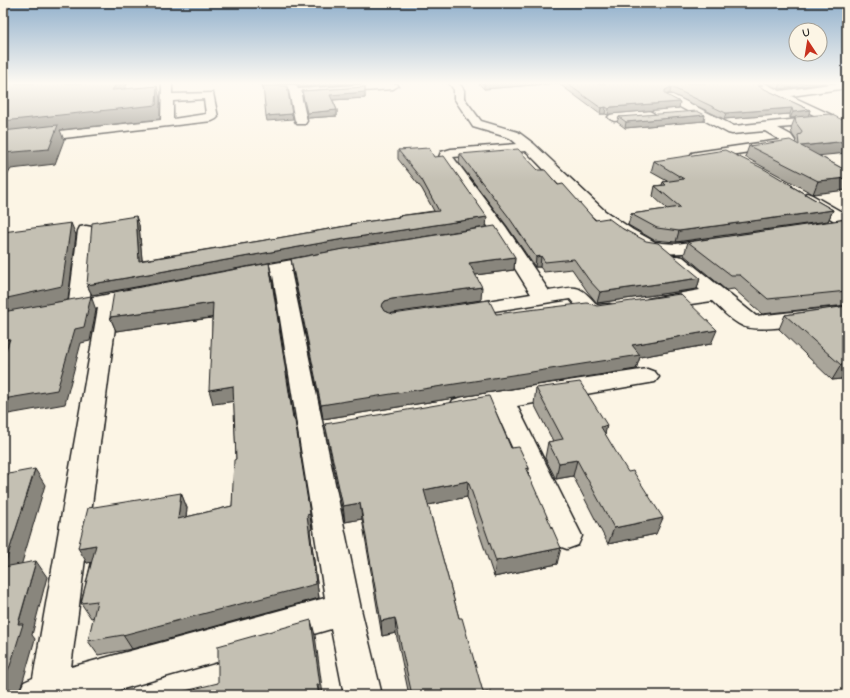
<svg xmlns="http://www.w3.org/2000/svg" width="850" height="698" font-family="'Comic Neue',sans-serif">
	<rect width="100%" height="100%" fill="#fcf5e5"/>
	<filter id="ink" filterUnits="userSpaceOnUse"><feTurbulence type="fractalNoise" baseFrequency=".025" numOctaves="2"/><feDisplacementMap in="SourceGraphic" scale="8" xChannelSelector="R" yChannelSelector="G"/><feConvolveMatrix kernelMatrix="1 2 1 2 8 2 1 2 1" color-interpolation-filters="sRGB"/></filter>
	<g filter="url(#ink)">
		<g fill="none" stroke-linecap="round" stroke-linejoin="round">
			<defs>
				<path id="minor" d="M162,83H172V94L213,93L218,117L216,119L212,121L3,145V137L161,120ZM204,99L206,114L173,119V101Z
					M262,83H272L273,85H296L298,89L390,83L397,84L398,86L393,89L301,95L307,121L305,124H297L295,121L289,90H265Z
					M449,83H459L464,90V98L481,121L518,132L534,144L605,211L633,230L655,242L662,243L676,244L715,239L721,240L724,244L721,248L715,249C692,252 668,257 645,250C605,237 556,181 526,151L453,157L506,227L549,291C578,287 577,283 597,305L609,304L616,306L619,310L616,314L594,318L587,316L584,315L570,299L463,316L456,314L453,310L456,306L531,294L492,232L439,157L441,152L451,149L517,144L510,138L473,127L454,98V90Z
					M751,83H764L780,91L838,83H847V88L791,96L832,115L835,120L833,123L829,124L778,128L791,135L796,142L795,145L697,160L692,159L690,156L692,153L697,152L780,140L765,131L732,134L728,133L665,99L664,97L665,95H673L734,126L818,117L752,85Z
					M649,111L653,113L655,115L653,117L614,121L610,119L608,117L610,115L614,113Z
					M807,193L812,195L847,215V227L841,225L802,201L799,198L802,195Z
					M86,226L92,227L94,231L90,298L141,288L148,290L151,294L148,298L118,304L71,667L325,598L273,275L242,281L235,279L233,275L235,271L242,269L320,255L326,256L329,260L326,264L291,271L361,609L382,695H344L331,629L102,695H18L24,682L33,678L98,308L3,326V314L69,301L78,231L80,227Z
					M677,256L683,257L756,316L847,306V318C825,321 760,334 743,326C731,321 721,309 712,301L655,309L648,307L645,303L648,299L700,290L668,261L671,257Z
					M647,369L655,372L659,377L655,382L517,406L582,536L578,545L567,549L556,545L495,409L462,415L453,412L450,406L453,400L462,397Z"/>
			</defs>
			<use href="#minor" stroke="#1c1c1c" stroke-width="3"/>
			<use href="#minor" fill="#fcf5e5" fill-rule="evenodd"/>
		</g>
		<path fill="#a9a59a" stroke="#1c1c1c" d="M274,83H365L299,87L296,84Z
			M478,83H758L762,88L810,110L808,116L847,122V153L818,155L847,171L813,194L745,157L749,146L795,143L796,140L792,134L791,128L795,118H790V114L724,119L670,93L666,94L679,108L610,114L608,115L605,114H600L558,83L484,89Z
			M767,83H827L779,89Z
			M365,87V98L333,100L337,110V116L308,118L302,91Z
			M619,117L704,121L625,128L617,122Z
			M398,150L434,157L486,227L339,250L92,295L87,285L139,225L142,260L278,238L351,225V224L398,217V216L434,211L422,189L398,159Z
			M460,154L538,170L558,185L595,220L623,229L700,278L697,289L597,303L587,291L572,269L544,272L540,267H535L507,226L459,163Z
			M654,161L793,186V187L833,210L828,221L676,242L654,240L628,225L631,214L667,209L653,196L655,186L662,185L663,182L667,181L651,172Z
			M847,219V305L762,314L734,289L726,290L684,255L688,242Z
			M515,257L514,270L475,275L481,300L390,313L393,314H496L711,344L640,357L636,369L323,419L293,272L291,259Z
			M269,263L294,419L298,436L312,529L310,530L319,598L132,649L98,655L88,641L94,617L91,618L81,603L91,562L87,563L181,493L187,508L186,517L232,506L236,459L234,401L213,404L212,318L116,331L110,317Z
			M847,306V384L841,379L832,380L779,329L785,315Z
			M536,388L607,425L605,434L656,534L608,544L573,476L556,479L545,458L548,442L553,441L534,404Z
			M325,424L511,448L529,468L528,475L557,564L494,577L467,497L428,505L459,618L483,692L492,695H409L396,633L382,636L362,519L345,522L328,440Z"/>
		<path fill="#89867d" stroke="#1c1c1c" d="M117,83H128L116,103L112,90Z
			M298,83H365L299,87Z
			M484,83H558L484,89Z
			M781,83H827L779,89Z
			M157,86L160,99V119L60,130L64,140L55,164L11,169L3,182V121Z
			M671,87L670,93L663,96L665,90Z
			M365,92V98L331,100L330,95Z
			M680,102L679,108L610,114L608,115L609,109L611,107Z
			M606,107L605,114H600L601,108Z
			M792,108L790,114L724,119L726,113Z
			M337,110V116L308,118L307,113Z
			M810,110L808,117L790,118L793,112Z
			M292,114L293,119L267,121L266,116Z
			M705,115L704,121L625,128L626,122Z
			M847,141V153L796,158L801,146Z
			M847,178V190L813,194L818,181Z
			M833,210L828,221L676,242L679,231Z
			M136,216L139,225L143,271L139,261Z
			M487,217L486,227L339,250L92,295L87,285L338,240Z
			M71,223L76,235L68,300L3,314V299Z
			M541,256L540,267H535L536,257Z
			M515,257L514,270L468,276L469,263Z
			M269,263L272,276L296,433L293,418Z
			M700,278L697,289L597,303L600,292Z
			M482,287L481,300L393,313L386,315L381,306L385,301L392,299Z
			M91,296L96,310L90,341L81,343L65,404L3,415V399L75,329Z
			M213,303L216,317L116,331L110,317Z
			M717,330L711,344L640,357L636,369L323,419L321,405L632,345Z
			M10,339L18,353L3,355V340Z
			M847,364V369L841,379L832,380L841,365Z
			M3,365H6L8,380L3,371Z
			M233,386L237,401L213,404L209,390Z
			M295,421L312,529L310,530L319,598L132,649L123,635L307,515Z
			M607,425L603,442L601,427Z
			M577,460L573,476L556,479L559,463Z
			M529,468L527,484L526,469Z
			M35,469L45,485L16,583L4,567Z
			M468,481L467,497L424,506V490Z
			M181,493L187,508L184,534L178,519Z
			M360,503L362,519L345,522L343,506Z
			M663,518L656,534L608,544L614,528Z
			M96,545L104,560L87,563L78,548Z
			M561,548L557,564L494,577L496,561Z
			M36,561L47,577L32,635L35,639L23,681L17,695H3V679Z
			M395,618L396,633L382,636L381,621Z
			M311,620L315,635L323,695H319Z"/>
		<path fill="#c4c0b3" stroke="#1c1c1c" d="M3,83H117L112,90L157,86L156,105L3,121Z
			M566,83H758L763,85L758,86L810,110L793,112L792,108L726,113L671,87L665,90V94L680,102L611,107L609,109L606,107L601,108Z
			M263,86H287L292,114L266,116Z
			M365,87V92L330,95L337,110L307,113L302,91Z
			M697,111L705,115L626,122L619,117Z
			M830,114L847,122V141L801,146L847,171V178L818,181L749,146L790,140L799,145L798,135L801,134L802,131L796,123L795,117Z
			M58,125L49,149L4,153L3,155V131Z
			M429,148L434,157L444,156L487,217L338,240L87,285L92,223L136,216L139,261L278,238L352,225L351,224L399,217L398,216L439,211L422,180L398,150Z
			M518,149L538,170H545L558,185L563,184L595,220L608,218L623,229L646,241L658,243L700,278L600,292L589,280L574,259L545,262L541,256L536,257L508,216L460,154Z
			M725,150L764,169L793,186H791L833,210L679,231L657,228L631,214L680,207L655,186L666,185L663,182L684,179L654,161Z
			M847,219V291L768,299L740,275H731L688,242Z
			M71,223L62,286L3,299V232Z
			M495,226L515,257L469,263L482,287L392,299L385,301L381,306L384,311L393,314L489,300L496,314L587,303L597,306L680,294L717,330L632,345L640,355L321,405L291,259L338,250Z
			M269,263L293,418L295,421L310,514L307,515L316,584L123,635L88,641L97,601L81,603L96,545L78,548L88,508L181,493L178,519L232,506L234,460L236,459L233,386L209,390L213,303L110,317L114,292Z
			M91,296L84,327L75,329L57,390L3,399V373L6,365H3V358L10,339L3,340V312Z
			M847,306V364L841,365L785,315Z
			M580,382L607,425L601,427L628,472L633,471L663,518L614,528L577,460L559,463L548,442L563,439L536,388Z
			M489,396L511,448L519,447L529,468L526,469L561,548L496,561L468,481L424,490L459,618H462L483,692L491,691L492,695H412L395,618L381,621L360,503L343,506L325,424Z
			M35,469L4,567L36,561L18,624H23L10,666L3,679V475Z
			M311,620L320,685H317L319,695H169L218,683V646Z"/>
	</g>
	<linearGradient id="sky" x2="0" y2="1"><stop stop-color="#91b0cc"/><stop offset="0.46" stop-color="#fefaf3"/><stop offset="1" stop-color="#fefaf3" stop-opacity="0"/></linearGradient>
	<rect width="850" height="181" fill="url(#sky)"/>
	<rect width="850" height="698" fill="none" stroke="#fcf5e5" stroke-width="16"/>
	<rect x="8" y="8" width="834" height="682" fill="none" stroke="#1c1c1c" stroke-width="1.5" filter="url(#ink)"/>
	<g transform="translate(808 42) rotate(348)"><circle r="19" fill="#fcf5e5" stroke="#a29e95"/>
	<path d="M0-3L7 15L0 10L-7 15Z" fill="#c8321e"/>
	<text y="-6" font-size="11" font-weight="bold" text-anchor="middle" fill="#1c1c1c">U</text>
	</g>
</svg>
